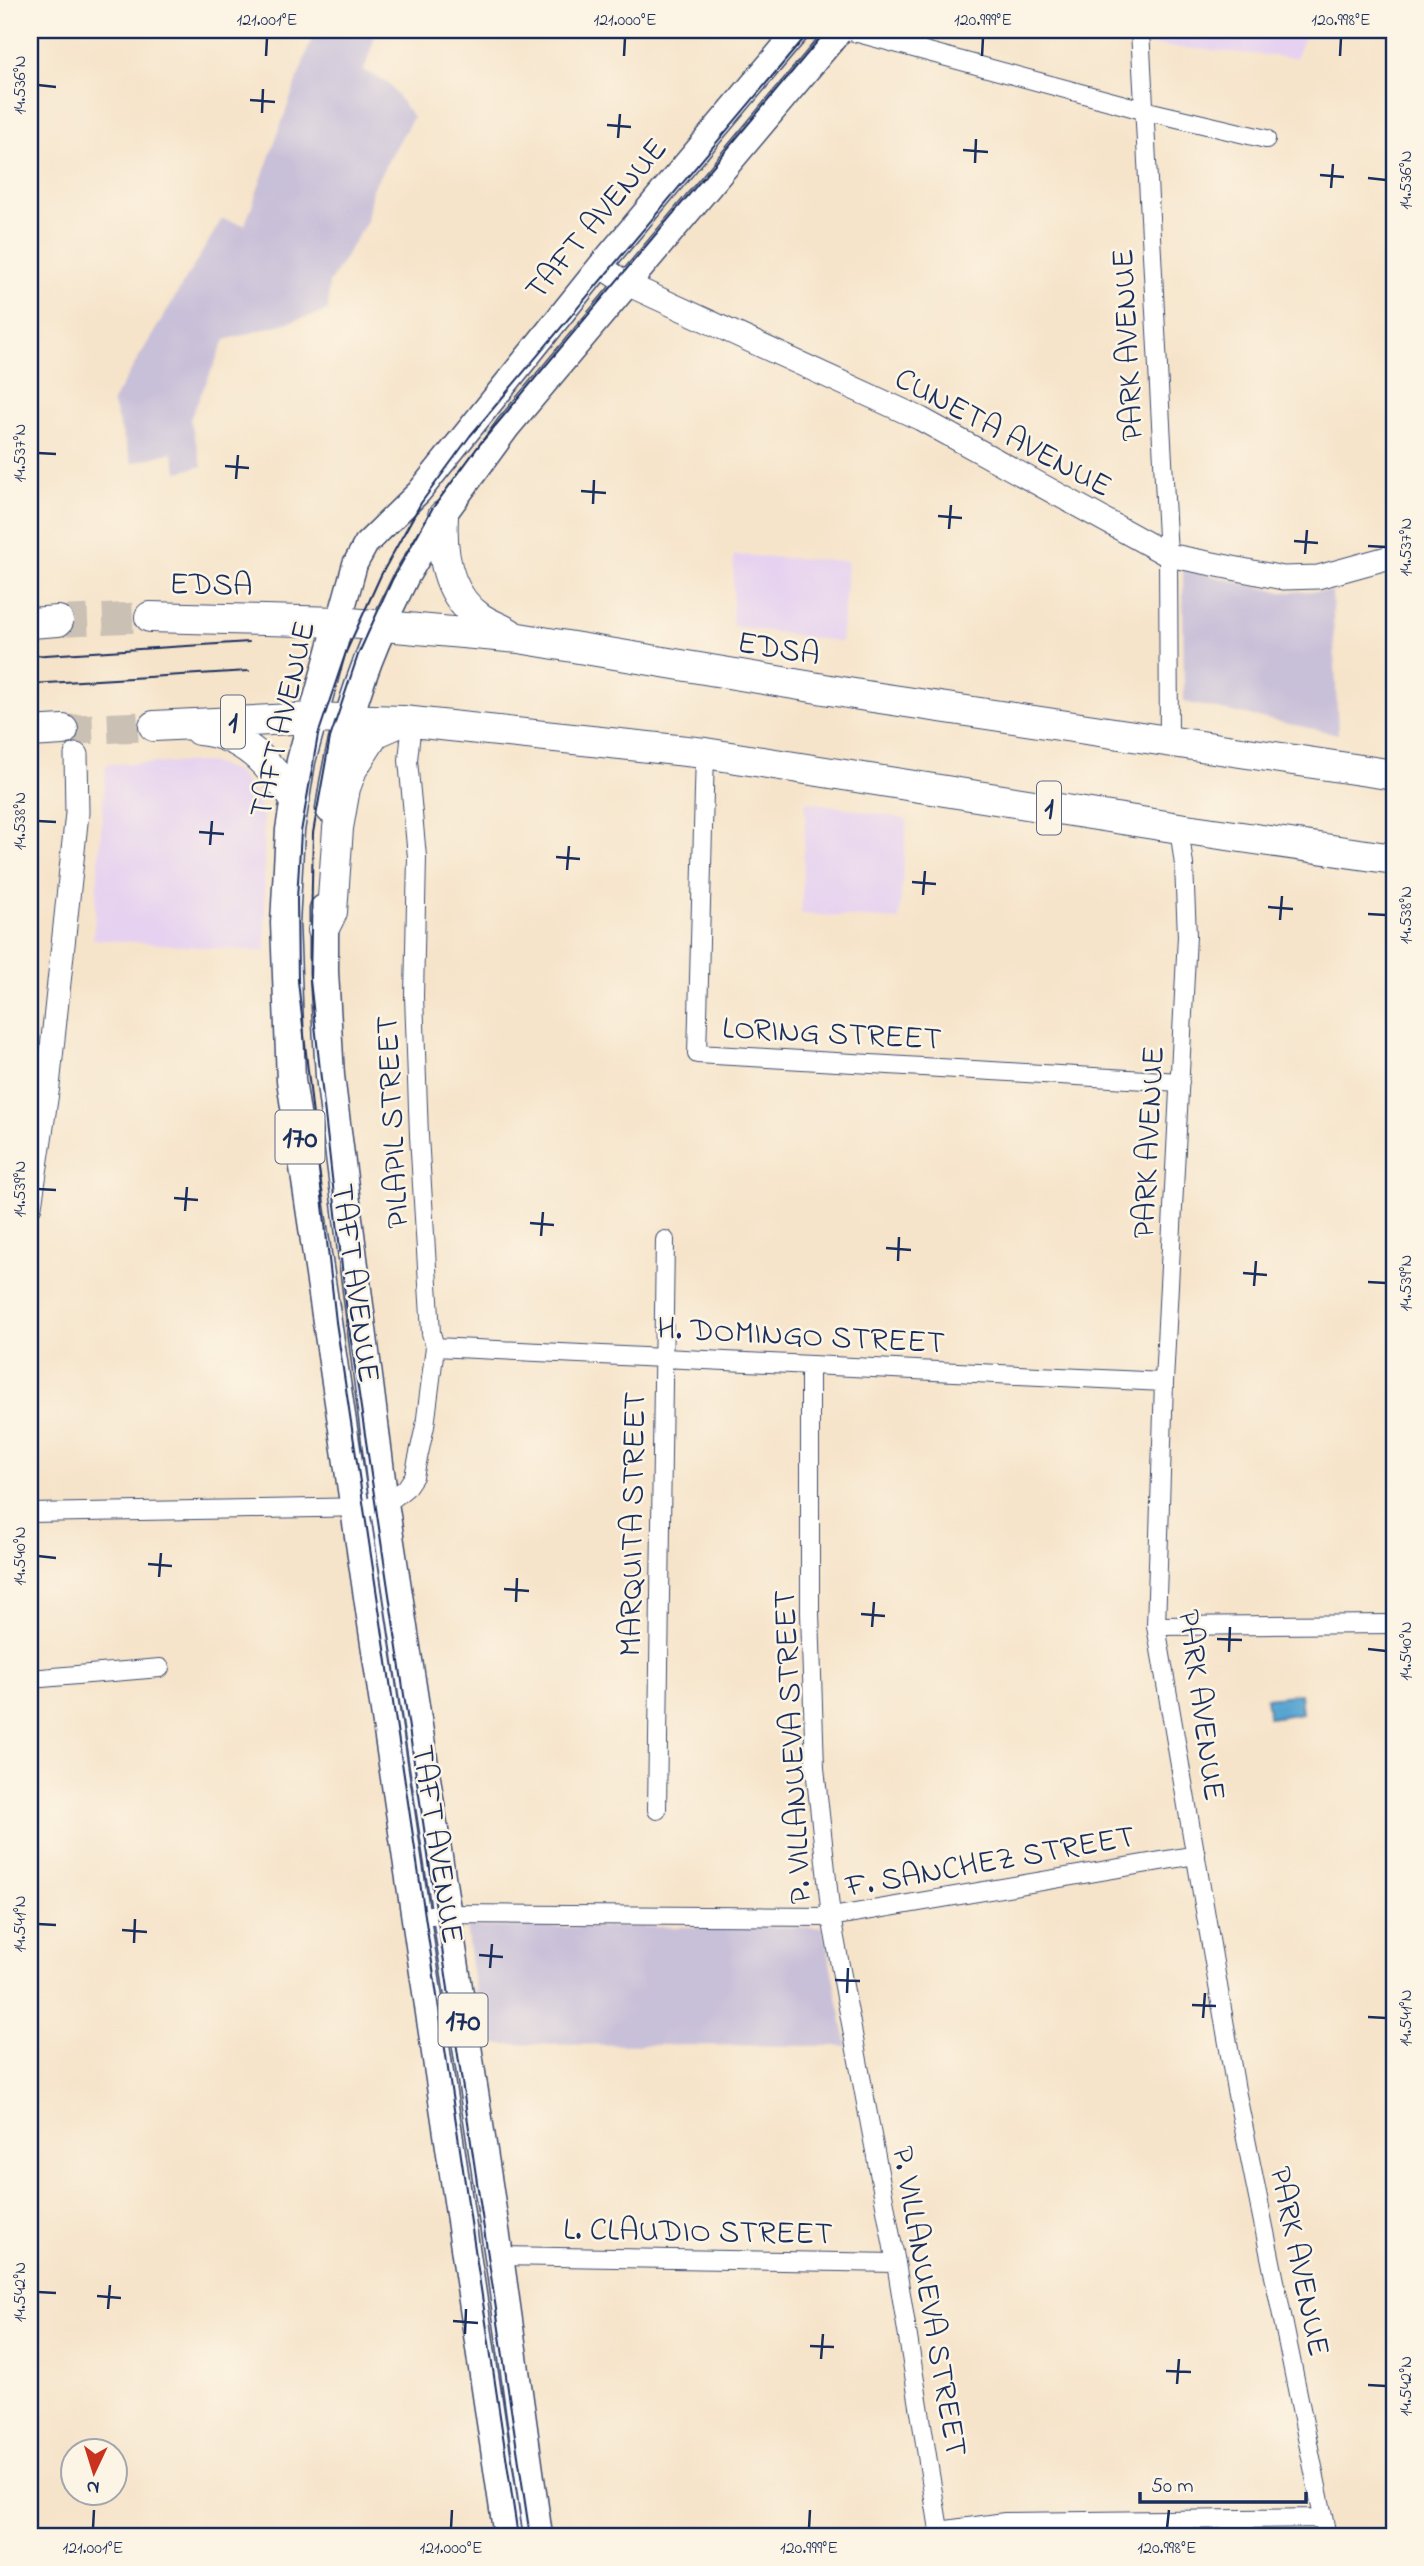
<svg xmlns="http://www.w3.org/2000/svg" width="1424" height="2566" font-family="'Indie Flower',sans-serif">
	<rect width="100%" height="100%" fill="#fcf5e5"/>
	<filter id="ink" filterUnits="userSpaceOnUse"><feTurbulence type="fractalNoise" baseFrequency=".0143" numOctaves="2"/><feDisplacementMap in="SourceGraphic" scale="14" xChannelSelector="R" yChannelSelector="G"/><feConvolveMatrix kernelMatrix="1 2 1 2 8 2 1 2 1" color-interpolation-filters="sRGB"/></filter>
	<filter id="wash" filterUnits="userSpaceOnUse"><feTurbulence type="fractalNoise" baseFrequency=".00686" numOctaves="4" result="noise"/><feDisplacementMap in="SourceGraphic" scale="28" xChannelSelector="R" yChannelSelector="G"/><feGaussianBlur stdDeviation="1.57" result="paint"/><feColorMatrix in="noise" values="0 0 0 0 0 0 0 0 0 0 0 0 0 0 0 0 0 1.4 0 .05"/><feComposite in="paint" operator="in"/></filter>
	<g filter="url(#wash)">
		<rect width="100%" height="100%" fill="#f6e4ca"/>
		<path fill="#e6d2f0" d="M1148,30H1306L1296,58L1148,45Z
			M734,555L848,561L841,642L732,626Z
			M209,762L237,772L255,796L263,818L266,952L93,939L106,764Z
			M806,801L907,819L899,920L801,914Z"/>
		<path fill="#c8bfd8" d="M315,30H377L364,71L388,83L413,117L372,189L367,221L329,283L328,311L225,340L190,419L202,466L178,472L172,452L132,463L112,402L222,219L245,225Z
			M1183,569L1280,592L1332,591L1338,734L1184,702Z
			M466,1927H823L847,2046L482,2044Z"/>
		<path fill="#57a4d0" stroke="#396a97" stroke-width="2" d="M1300,1694L1302,1713L1269,1718L1266,1698Z"/>
	</g>
	<g filter="url(#ink)">
		<g fill="none" stroke-linecap="round" stroke-linejoin="round">
			<path stroke="#cac0b4" stroke-width="30" stroke-dasharray="30 15" stroke-linecap="butt" d="M58,621L150,617
				M63,730L154,726"/>
			<defs>
				<path id="minor" d="M847,30L1143,110L1266,139
					M1140,30L1168,555L1169,742
					M705,753L697,1054L1180,1082
					M1179,828L1184,865L1187,936L1164,1382L1156,1626L1236,2090L1327,2536
					M435,1347L1164,1382
					M810,1365V1613L815,1768L831,1917L896,2263L940,2536
					M30,1513L370,1507L384,1503L395,1497L406,1488L414,1476L425,1426L435,1347L431,1333L419,1136L414,996L417,857L408,760L412,722
					M1156,1626L1394,1624
					M30,1679L160,1668
					M657,1810L665,1240
					M415,1916L446,1914L831,1917L1196,1855
					M499,2256L896,2263
					M939,2531L1005,2522L1323,2518"/>
				<path id="tertiary" d="M600,266L627,284L921,419L1168,555L1283,578L1318,577L1394,556
					M30,1206L48,1086L77,813L76,755"/>
				<path id="secondary" d="M339,622L355,564L366,544L419,492L600,266L798,30
					M383,625L407,576L443,516L508,427L841,30"/>
				<path id="primary" d="M339,622L301,761L290,830L285,923L291,1080L508,2536
					M330,809C339,745 356,684 383,625
					M324,909V972L330,1076L384,1503L499,2256L538,2536"/>
				<path id="trunk" d="M443,516C441,553 447,595 480,618C489,624 500,628 509,633
					M150,617L339,622L519,638L866,696L1394,775
					M30,623L58,621
					M154,726L312,718L403,721L705,753L1179,828L1394,859
					M199,730C245,734 269,765 295,799
					M30,732L63,730
					M323,930L332,912L338,828L345,788L352,769L375,733L402,721"/>
			</defs>
			<use href="#minor" stroke="#3c4a6e" stroke-width="20"/>
			<use href="#tertiary" stroke="#3c4a6e" stroke-width="25"/>
			<use href="#secondary" stroke="#3c4a6e" stroke-width="27"/>
			<use href="#primary" stroke="#3c4a6e" stroke-width="31"/>
			<use href="#trunk" stroke="#3c4a6e" stroke-width="32"/>
			<use href="#minor" stroke="#fff" stroke-width="18"/>
			<use href="#tertiary" stroke="#fff" stroke-width="23"/>
			<use href="#secondary" stroke="#fff" stroke-width="24"/>
			<use href="#primary" stroke="#fff" stroke-width="28"/>
			<use href="#trunk" stroke="#fff" stroke-width="30"/>
			<path stroke="#1b2f5e" stroke-width="2" d="M30,656L249,642
				M30,684L249,671
				M518,2536L336,1322L298,981L297,899L301,832L318,735L346,652L381,575L421,503L470,436L811,30
				M530,2536L348,1321L310,980L313,833L330,738L358,655L392,580L432,509L480,444L827,30"/>
		</g>
	</g>
	<path fill="none" stroke="#1b2f5e" stroke-width="2.5" d="M266,56L267,38M624,56L625,38M982,56L983,38M1340,56L1341,38M38,85L56,87M250,100L275,102M262,113L263,89M607,125L631,127M618,138L620,114M963,150L988,152M975,163L976,139M1320,175L1344,177M1368,178L1386,180M1331,188L1333,164M38,453L56,454M225,466L249,468M236,479L238,455M581,491L606,493M593,504L594,480M938,516L962,518M949,529L951,505M1294,541L1318,543M1368,546L1386,547M1305,554L1307,530M38,821L56,822M199,832L224,834M210,845L212,821M556,857L580,859M567,870L569,846M912,882L936,884M923,895L925,871M1268,907L1293,909M1368,914L1386,915M1280,920L1282,896M38,1189L56,1190M174,1198L198,1200M185,1211L187,1187M530,1223L554,1225M541,1236L543,1212M886,1248L911,1250M898,1261L899,1237M1243,1273L1267,1275M1368,1282L1386,1283M1254,1286L1256,1261M38,1556L56,1558M148,1564L172,1566M159,1577L161,1553M504,1589L529,1591M516,1602L517,1578M861,1614L885,1616M872,1627L874,1602M1217,1639L1242,1640M1368,1649L1386,1651M1229,1652L1230,1627M38,1924L56,1925M122,1930L147,1932M134,1943L135,1919M479,1955L503,1957M490,1968L492,1944M835,1980L860,1981M847,1993L848,1968M1192,2005L1216,2006M1368,2017L1386,2018M1203,2018L1205,1993M38,2292L56,2293M97,2296L121,2298M108,2309L110,2285M453,2321L478,2323M465,2334L466,2309M810,2346L834,2347M821,2359L823,2334M1166,2371L1191,2372M1177,2384L1179,2359M1368,2385L1386,2386M93,2528L94,2510M451,2528L452,2510M809,2528L810,2510M1167,2528L1169,2510"/>
	<g text-anchor="middle" stroke-width="5" stroke-linejoin="round" paint-order="stroke">
		<g fill="#fcf5e5" stroke="#5e6a86" stroke-width="2">
			<rect x="221" y="695.5" width="24" height="53" rx="5"/>
			<rect x="1037" y="781.5" width="24" height="53" rx="5"/>
			<rect x="275.5" y="1110.5" width="49" height="53" rx="5"/>
			<rect x="438.5" y="1993.5" width="49" height="53" rx="5"/>
		</g>
		<g font-size="30" font-weight="bold" fill="#1b2f5e">
			<text x="233" y="732">1</text>
			<text x="1049" y="818">1</text>
			<text x="300" y="1147">170</text>
			<text x="463" y="2030">170</text>
		</g>
		<g font-size="32" fill="#1b2f5e" stroke="#fcf5e5">
			<text transform="translate(595 218) rotate(-50)" y="11">TAFT AVENUE</text>
			<text transform="translate(1126 345) rotate(-93)" y="11">PARK AVENUE</text>
			<text transform="translate(1004 431) rotate(28)" y="11">CUNETA AVENUE</text>
			<text transform="translate(211 583) rotate(1)" y="11">EDSA</text>
			<text transform="translate(779 647) rotate(9)" y="11">EDSA</text>
			<text transform="translate(281 719) rotate(-77)" y="11">TAFT AVENUE</text>
			<text transform="translate(832 1032) rotate(3)" y="11">LORING STREET</text>
			<text transform="translate(391 1122) rotate(-93)" y="11">PILAPIL STREET</text>
			<text transform="translate(1147 1142) rotate(-87)" y="11">PARK AVENUE</text>
			<text transform="translate(357 1283) rotate(82)" y="11">TAFT AVENUE</text>
			<text transform="translate(801 1334) rotate(3)" y="11">H. DOMINGO STREET</text>
			<text transform="translate(631 1524) rotate(-89)" y="11">MARQUITA STREET</text>
			<text transform="translate(1203 1705) rotate(82)" y="11">PARK AVENUE</text>
			<text transform="translate(791 1747) rotate(-93)" y="11">P. VILLANUEVA STREET</text>
			<text transform="translate(439 1844) rotate(81)" y="11">TAFT AVENUE</text>
			<text transform="translate(990 1860) rotate(-10)" y="11">F. SANCHEZ STREET</text>
			<text transform="translate(698 2230) rotate(1)" y="11">L. CLAUDIO STREET</text>
			<text transform="translate(1301 2261) rotate(78)" y="11">PARK AVENUE</text>
			<text transform="translate(931 2301) rotate(80)" y="11">P. VILLANUEVA STREET</text>
		</g>
	</g>
	<rect width="1424" height="2566" fill="none" stroke="#fcf5e5" stroke-width="77"/>
	<g transform="translate(94 2472) rotate(184)"><circle r="33" fill="#fcf5e5" stroke="#a2a6af" stroke-width="2"/>
	<path d="M0-5L12 26L0 18L-12 26Z" fill="#c8321e"/>
	<text y="-10" font-size="19" font-weight="bold" text-anchor="middle" fill="#1b2f5e">N</text>
	</g>
	<path d="M1140 2492v10h166v-10" fill="none" stroke="#1b2f5e" stroke-width="3.5"/>
	<text x="1151" y="2492" font-size="21" fill="#1b2f5e" stroke="#fcf5e5" stroke-width="5" paint-order="stroke">50 m</text>
	<rect x="38" y="38" width="1348" height="2490" fill="none" stroke="#1b2f5e" stroke-width="2.5"/>
	<g font-size="18" text-anchor="middle" fill="#1b2f5e">
		<text x="267" y="25">121.001°E</text>
		<text x="625" y="25">121.000°E</text>
		<text x="983" y="25">120.999°E</text>
		<text x="1341" y="25">120.998°E</text>
		<text transform="translate(19 85) rotate(-90)" y="6">14.536°N</text>
		<text transform="translate(1405 180) rotate(-90)" y="6">14.536°N</text>
		<text transform="translate(19 453) rotate(-90)" y="6">14.537°N</text>
		<text transform="translate(1405 547) rotate(-90)" y="6">14.537°N</text>
		<text transform="translate(19 821) rotate(-90)" y="6">14.538°N</text>
		<text transform="translate(1405 915) rotate(-90)" y="6">14.538°N</text>
		<text transform="translate(19 1189) rotate(-90)" y="6">14.539°N</text>
		<text transform="translate(1405 1283) rotate(-90)" y="6">14.539°N</text>
		<text transform="translate(19 1556) rotate(-90)" y="6">14.540°N</text>
		<text transform="translate(1405 1651) rotate(-90)" y="6">14.540°N</text>
		<text transform="translate(19 1924) rotate(-90)" y="6">14.541°N</text>
		<text transform="translate(1405 2018) rotate(-90)" y="6">14.541°N</text>
		<text transform="translate(19 2292) rotate(-90)" y="6">14.542°N</text>
		<text transform="translate(1405 2386) rotate(-90)" y="6">14.542°N</text>
		<text x="93" y="2553">121.001°E</text>
		<text x="451" y="2553">121.000°E</text>
		<text x="809" y="2553">120.999°E</text>
		<text x="1167" y="2553">120.998°E</text>
	</g>
</svg>
